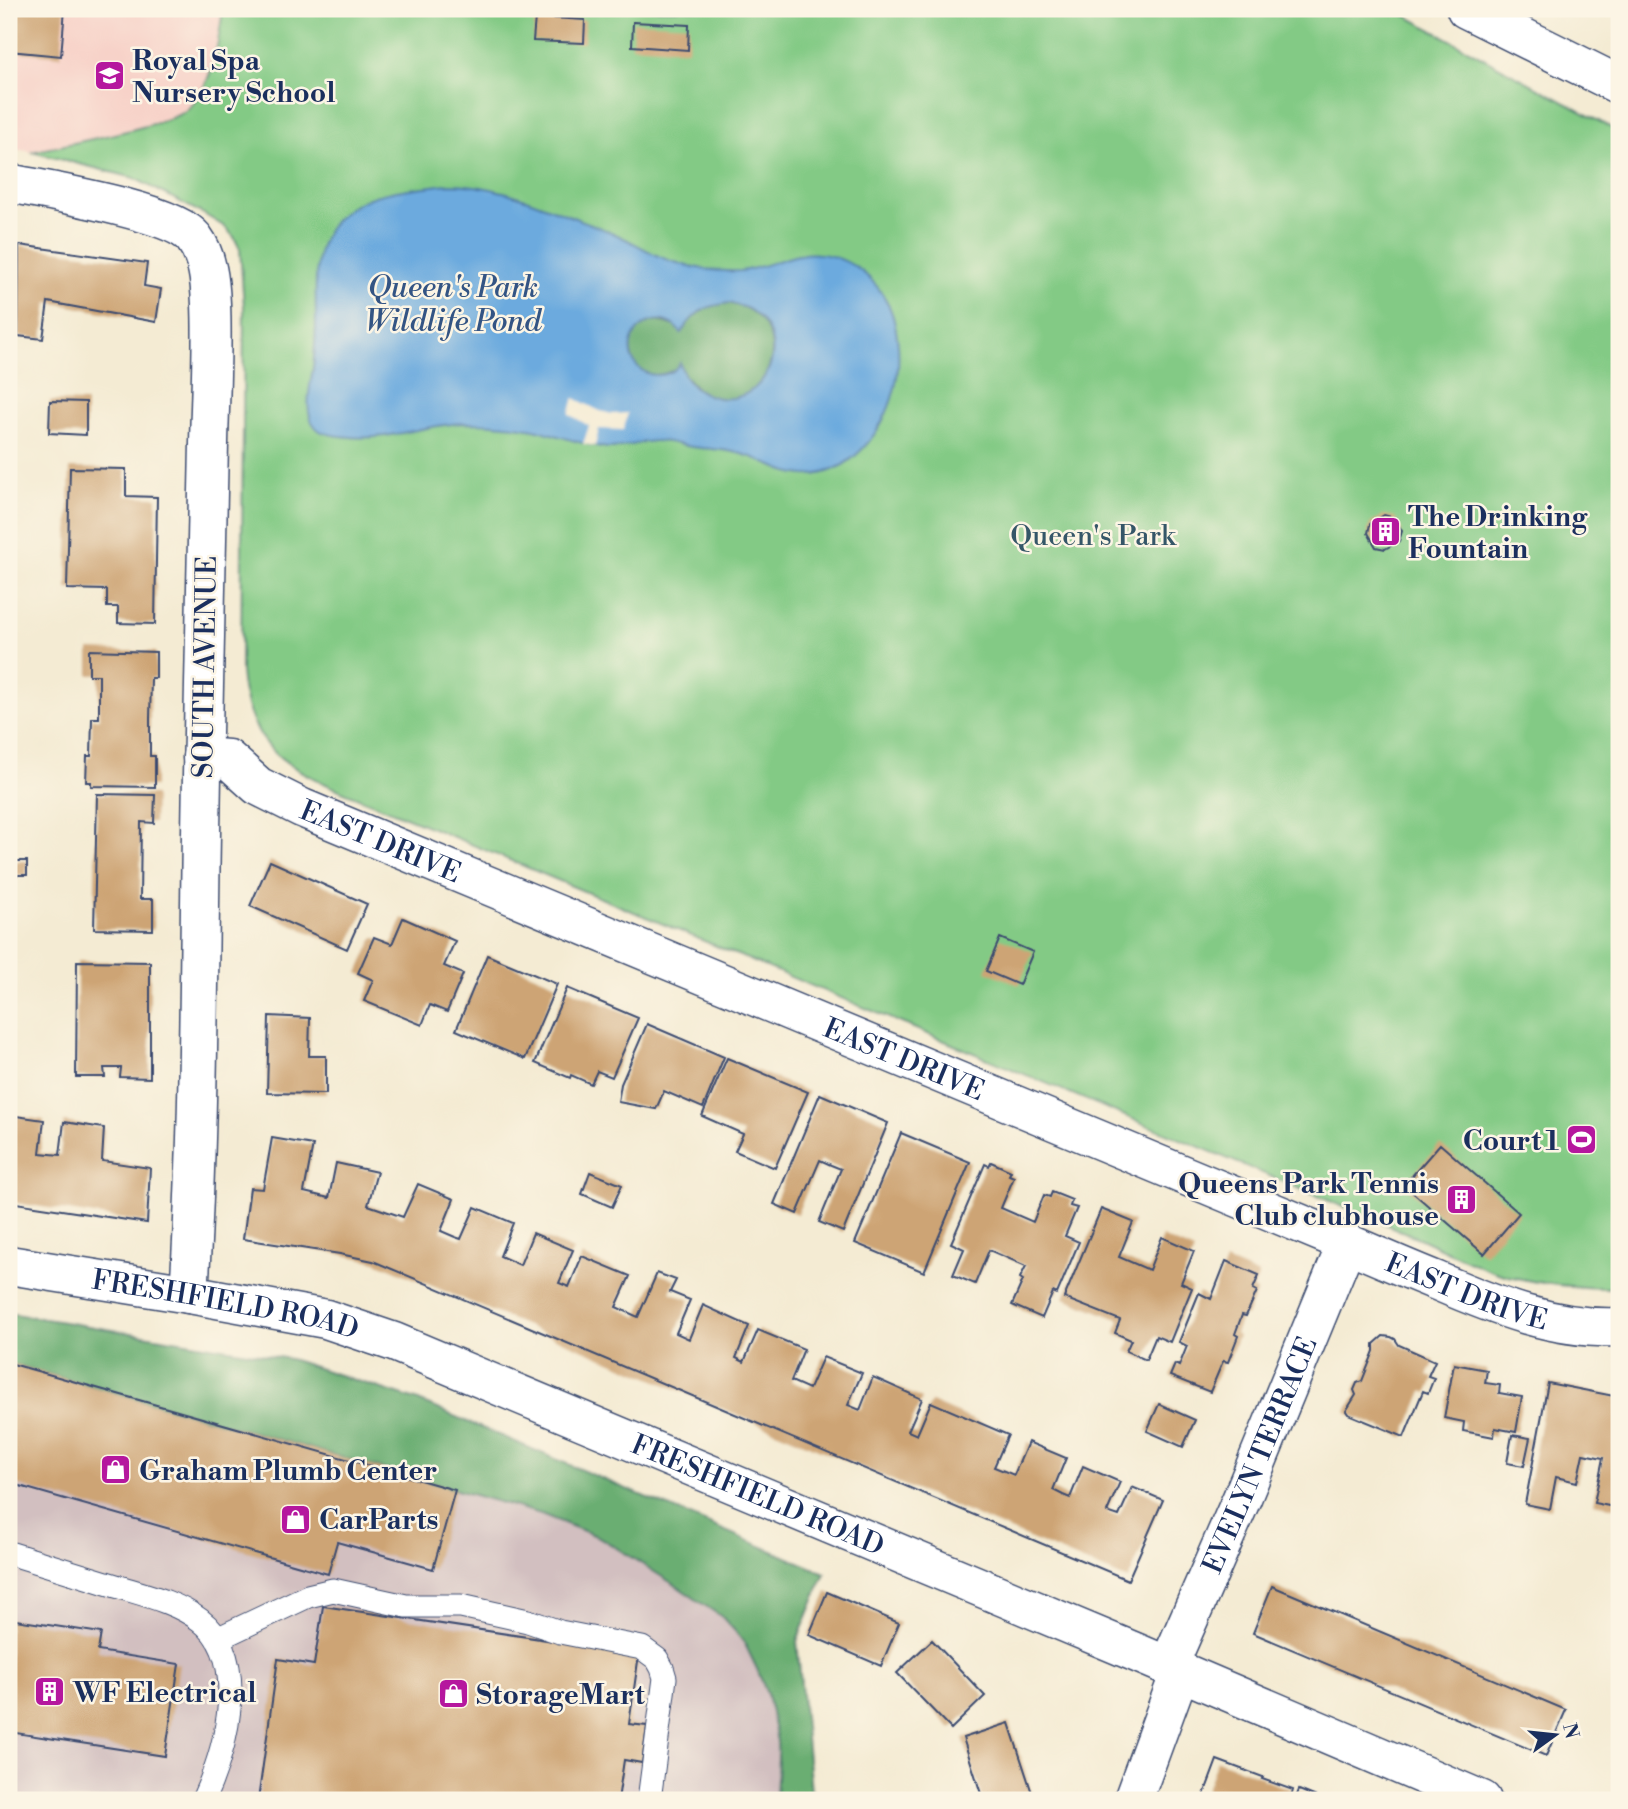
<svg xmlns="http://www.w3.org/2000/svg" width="1628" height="1809" font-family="'Libre Bodoni',serif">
	<rect width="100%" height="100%" fill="#fcf5e5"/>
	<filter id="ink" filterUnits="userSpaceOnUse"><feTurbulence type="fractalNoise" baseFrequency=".0143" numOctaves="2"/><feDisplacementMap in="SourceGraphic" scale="14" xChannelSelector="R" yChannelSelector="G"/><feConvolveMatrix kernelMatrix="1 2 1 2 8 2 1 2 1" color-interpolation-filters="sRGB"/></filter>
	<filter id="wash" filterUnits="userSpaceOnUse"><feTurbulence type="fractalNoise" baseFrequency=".00686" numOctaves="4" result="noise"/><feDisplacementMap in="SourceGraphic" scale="28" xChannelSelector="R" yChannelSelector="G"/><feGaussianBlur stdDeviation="1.57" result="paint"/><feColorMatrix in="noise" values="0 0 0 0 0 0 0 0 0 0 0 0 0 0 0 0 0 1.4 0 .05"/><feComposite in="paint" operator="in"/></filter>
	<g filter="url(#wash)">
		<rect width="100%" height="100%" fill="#f4ebd3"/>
		<path fill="#f7d1c8" d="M9,9H223L211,69L200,95L186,111L178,116L140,127L32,152L9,148Z"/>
		<path fill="#d2bfc0" d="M9,1313L290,1359L368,1383L416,1400L825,1573L797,1640L804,1718L790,1800H9Z"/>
		<path fill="#83ca85" stroke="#4f7c72" stroke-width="2" d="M223,9H1394L1619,132V1288C1579,1288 1540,1285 1501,1274C1473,1265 1447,1251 1421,1239L396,813C360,798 298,777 272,750C252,728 243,700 241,671L244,307L240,249L234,237L225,227L202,213L134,178L32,152C61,145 172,125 188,109C214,84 218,43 223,9Z"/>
		<path fill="#6aae72" stroke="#426e68" stroke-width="2" d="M729,303C735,305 744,306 749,310C799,342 759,417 709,396C692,388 690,378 677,368C619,401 613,302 672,325L692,317L709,306Z
			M9,1313L290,1359L416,1400L825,1573L797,1641L811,1791L838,1800H776L778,1758L777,1741L767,1694L757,1669L745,1644L734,1630L722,1617L672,1583L599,1537L541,1514L9,1363Z"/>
		<path fill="#6caade" stroke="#446c9e" stroke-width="2" fill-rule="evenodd" d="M447,184C490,184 525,198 565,214C582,221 599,227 615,234C634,242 652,255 671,261C692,268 717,272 740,271C760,269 779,259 799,255C843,246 887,282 895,325C902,358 898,392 882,422C867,449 843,473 811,475C784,477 763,458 738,453C723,449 707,449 692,447C679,445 667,440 654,441C639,442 624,448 609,448C583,446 559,435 534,429C516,425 484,423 465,423C426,424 390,441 350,437C340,436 329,436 320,431C313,426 310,420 309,412C306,395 313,376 314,358C315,346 316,333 316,320C316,297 314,273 320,250C322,241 327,231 333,223C362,189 407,190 447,184ZM729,303C735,305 744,306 750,310C801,344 757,421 702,392C691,386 683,376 680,363C675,371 666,375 656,375C649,375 642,371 637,366C617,343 647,308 673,325C676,327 678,330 681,333C696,311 702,307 729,303Z"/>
		<path fill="#f4ebd3" d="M574,398L600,411L612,414L628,413L623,430L599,429L595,446L583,444L589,426L569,414Z"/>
		<g id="blocks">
			<path fill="#cda475" d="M9,9H65L61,56L9,51Z
				M535,17L585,20L584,43L533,41Z
				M633,22L689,25L688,50L632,46Z
				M19,245L147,263L144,286L161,289L156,322L48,302L43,339L18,336Z
				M50,401L86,402V435L49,433Z
				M70,468L126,469V496L157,497L155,624L118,623V607H107V590L67,589Z
				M1384,515L1395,518L1402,531L1399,541L1385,549L1376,547L1368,533L1370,524Z
				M89,650L156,652V678H151L150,719V756H155V787L91,786V782H86L87,756H91L92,718H99V675H89Z
				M97,794L155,795L154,823L141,822L140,899H153V930L94,929Z
				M9,861H27V875H9Z
				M270,861L367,904L347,949L250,906Z
				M403,918L455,941L444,966L463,974L447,1012L430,1005L422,1025L364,1001L373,980L358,973L374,937L392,944Z
				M1000,938L1033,952L1019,985L986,971Z
				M487,955L557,984L525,1059L456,1030Z
				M77,961L150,962V1078L120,1077L121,1068H104L105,1077H76Z
				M567,988L638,1018L612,1077L597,1071L591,1084L571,1075L570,1078L535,1063Z
				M269,1016L310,1018L309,1056H326V1094L267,1093Z
				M647,1024L724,1057L703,1108L664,1091L656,1109L618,1102L621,1084Z
				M727,1058L808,1092L775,1168L735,1151L743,1134L702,1116Z
				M820,1094L888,1123L843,1232L819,1222L841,1169L831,1165L820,1160L797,1214L774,1204Z
				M9,1115L44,1120L40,1153L60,1155L64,1122L104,1128L102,1161L150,1168L147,1223L9,1202Z
				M901,1133L970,1162L924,1272L855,1243Z
				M272,1138L313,1145L304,1192L329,1198L336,1163L377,1172L368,1205L403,1217L418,1184L454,1199L441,1231L455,1237L461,1239L475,1207L513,1223L500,1256L511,1261L520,1265L533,1233L573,1250L559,1283L569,1287L582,1256L630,1276L616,1307L638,1317L657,1273L676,1280L670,1292L690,1300L676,1333L689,1339L703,1305L749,1326L736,1358L744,1362L758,1330L804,1349L791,1381L809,1389L823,1357L862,1373L848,1405L860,1410L873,1377L922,1399L908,1431L917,1435L931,1402L1008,1435L994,1467L1014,1475L1028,1442L1066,1458L1053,1490L1063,1495L1070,1498L1083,1466L1120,1482L1107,1512L1119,1516L1132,1487L1163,1500L1128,1580L373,1261L340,1254L243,1239L250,1188L263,1189Z
				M1440,1144L1519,1213L1484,1254L1404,1185Z
				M991,1162L1011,1171L1009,1175L1014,1177L1001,1208L1033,1222L1044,1195L1050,1197L1052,1192L1072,1200L1070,1206L1077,1208L1065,1236L1079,1242L1057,1294L1053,1292L1042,1318L1012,1305L1023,1280L1020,1278L1026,1266L989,1250L975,1284L953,1275L964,1249L951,1243L985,1164L989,1166Z
				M590,1172L622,1185L612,1207L582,1194Z
				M1101,1209L1133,1222L1119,1257L1149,1270L1162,1237L1194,1251L1181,1283L1192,1288L1170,1342L1156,1336L1146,1360L1126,1351L1131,1340L1115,1333L1120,1320L1064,1298Z
				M1226,1261L1259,1275L1253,1289L1257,1291L1246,1316L1242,1315L1235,1334L1238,1336L1228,1362L1223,1361L1210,1392L1170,1376L1175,1364L1179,1366L1187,1346L1179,1342L1199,1293L1211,1299Z
				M1383,1336L1391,1337L1395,1339L1399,1345L1435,1361L1428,1376L1434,1378L1428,1393L1423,1391L1404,1437L1348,1414L1346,1411L1356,1395L1354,1390L1357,1383L1362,1381L1374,1351V1344Z
				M9,1363L455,1490L433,1569L337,1542L328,1574L9,1483Z
				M1454,1364L1487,1370L1485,1383L1500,1385L1499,1393L1522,1397L1516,1432L1495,1428L1494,1437L1463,1431L1464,1422L1444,1418Z
				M1548,1383L1619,1397V1508L1594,1503L1603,1458L1583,1454L1577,1482L1556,1477L1550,1509L1525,1504Z
				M1159,1404L1195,1420L1183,1447L1147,1431Z
				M1512,1435L1530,1438L1524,1466L1507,1463Z
				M1272,1586L1566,1710L1546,1756L1253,1633Z
				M827,1592L899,1623L881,1666L809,1635Z
				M323,1606L639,1654L629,1724L647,1726L642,1763L624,1760L618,1800H258L278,1659L314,1665Z
				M9,1619L101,1633L98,1651L179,1664L165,1756L9,1732Z
				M932,1640L985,1696L951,1729L897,1673Z
				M1009,1723L1033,1796L1021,1800H983L963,1738Z
				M1217,1760L1263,1777L1262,1779L1293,1790L1290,1800H1202Z
				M1299,1790L1324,1800H1295Z"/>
		</g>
	</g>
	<g filter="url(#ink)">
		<use href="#blocks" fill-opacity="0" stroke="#3c4b70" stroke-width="2"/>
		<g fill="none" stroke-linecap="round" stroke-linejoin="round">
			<defs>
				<path id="lane" d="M9,1553C45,1564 80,1575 116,1586C145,1595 176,1602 200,1620C252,1659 225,1752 203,1800
					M217,1639L308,1596L333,1590L406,1606H461L528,1621L560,1632L642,1648L657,1659L662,1668L665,1678L649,1800"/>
				<g id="street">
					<path d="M1466,9L1619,85"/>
					<path d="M9,183C47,191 173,211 194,238C208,257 210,282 211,304C213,350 210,397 209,443C207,540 205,636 203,733C198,920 201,1107 189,1294"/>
					<path id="s1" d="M202,757L228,759L258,786L302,808L1347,1243C1377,1256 1407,1269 1437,1281C1495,1306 1555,1330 1619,1327"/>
					<path id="s2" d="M9,1265L189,1294L326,1319L394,1342L1135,1652L1482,1800"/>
					<path id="s3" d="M1168,1667L1242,1498L1347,1243"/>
					<path d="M1133,1800L1180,1672"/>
				</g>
			</defs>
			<use href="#lane" stroke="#3c4b70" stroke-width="25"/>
			<use href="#street" stroke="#3c4b70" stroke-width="41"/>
			<use href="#lane" stroke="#fff" stroke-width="23"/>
			<use href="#street" stroke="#fff" stroke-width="38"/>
		</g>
	</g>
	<defs>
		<symbol id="school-square" viewBox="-11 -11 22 22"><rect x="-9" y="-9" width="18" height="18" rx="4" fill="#b5179e" stroke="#fcf5e5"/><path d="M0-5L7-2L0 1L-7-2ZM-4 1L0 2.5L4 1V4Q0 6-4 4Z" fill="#fff"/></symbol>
		<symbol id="building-square" viewBox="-11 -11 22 22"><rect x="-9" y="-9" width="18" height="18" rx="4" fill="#b5179e" stroke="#fcf5e5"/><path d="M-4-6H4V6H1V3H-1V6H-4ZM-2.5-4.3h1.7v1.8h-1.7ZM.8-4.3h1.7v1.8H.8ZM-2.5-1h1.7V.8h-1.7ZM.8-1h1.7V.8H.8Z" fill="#fff"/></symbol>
		<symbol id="stadium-square" viewBox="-11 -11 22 22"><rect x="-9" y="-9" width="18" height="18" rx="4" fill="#b5179e" stroke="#fcf5e5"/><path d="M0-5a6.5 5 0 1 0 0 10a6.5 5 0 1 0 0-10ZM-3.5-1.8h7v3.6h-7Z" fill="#fff"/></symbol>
		<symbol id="shop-square" viewBox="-11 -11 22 22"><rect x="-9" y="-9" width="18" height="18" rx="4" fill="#b5179e" stroke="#fcf5e5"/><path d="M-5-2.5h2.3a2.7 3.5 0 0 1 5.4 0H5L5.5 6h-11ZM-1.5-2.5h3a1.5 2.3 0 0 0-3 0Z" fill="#fff"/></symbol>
	</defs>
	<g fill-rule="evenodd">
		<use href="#school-square" x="92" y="58" width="35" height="35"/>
		<use href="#building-square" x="1368" y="514" width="35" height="35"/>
		<use href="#stadium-square" x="1564" y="1122" width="35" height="35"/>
		<use href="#building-square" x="1444" y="1182" width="35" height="35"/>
		<use href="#shop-square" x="98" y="1452" width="35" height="35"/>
		<use href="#shop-square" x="278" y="1502" width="35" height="35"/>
		<use href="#building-square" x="32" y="1674" width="35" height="35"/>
		<use href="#shop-square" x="436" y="1676" width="35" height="35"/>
	</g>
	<g text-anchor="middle" stroke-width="5" stroke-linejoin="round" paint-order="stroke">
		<g font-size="28" font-weight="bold" fill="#1b2f5e" stroke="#fcf5e5" text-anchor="start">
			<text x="132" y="70">Royal Spa<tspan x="132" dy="32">Nursery School</tspan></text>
			<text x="1408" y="526">The Drinking<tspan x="1408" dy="32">Fountain</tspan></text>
			<text x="1559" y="1150" text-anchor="end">Court 1</text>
			<text x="1439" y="1193" text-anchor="end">Queens Park Tennis<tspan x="1439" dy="32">Club clubhouse</tspan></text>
			<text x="139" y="1480">Graham Plumb Center</text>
			<text x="319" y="1529">CarParts</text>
			<text x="73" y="1702">WF Electrical</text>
			<text x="476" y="1704">StorageMart</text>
		</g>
		<g font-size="28" fill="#355668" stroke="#fcf5e5">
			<text x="1093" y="545">Queen's Park</text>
		</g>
		<g font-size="28" fill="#1b2f5e" stroke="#fcf5e5">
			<text transform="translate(204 667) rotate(-89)" y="10">SOUTH AVENUE</text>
			<text dy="10" stroke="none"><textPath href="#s1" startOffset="201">EAST DRIVE</textPath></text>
			<text dy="10" stroke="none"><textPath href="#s1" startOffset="768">EAST DRIVE</textPath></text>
			<text dy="10" stroke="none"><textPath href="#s1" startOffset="1377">EAST DRIVE</textPath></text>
			<text dy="10" stroke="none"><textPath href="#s2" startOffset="220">FRESHFIELD ROAD</textPath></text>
			<text dy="10" stroke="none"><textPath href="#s3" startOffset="231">EVELYN TERRACE</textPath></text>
			<text dy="10" stroke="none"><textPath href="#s2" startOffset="788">FRESHFIELD ROAD</textPath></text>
		</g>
		<g font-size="30" font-style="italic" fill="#335484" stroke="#fcf5e5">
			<text x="453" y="297">Queen's Park<tspan x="453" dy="34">Wildlife Pond</tspan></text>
		</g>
	</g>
	<rect width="1628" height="1809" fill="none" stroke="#fcf5e5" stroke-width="35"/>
	<g transform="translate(1555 1735) rotate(75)" stroke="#fcf5e5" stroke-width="5" paint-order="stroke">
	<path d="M0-5L12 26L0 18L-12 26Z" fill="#1b2f5e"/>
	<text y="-10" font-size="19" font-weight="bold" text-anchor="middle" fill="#1b2f5e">N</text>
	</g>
</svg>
